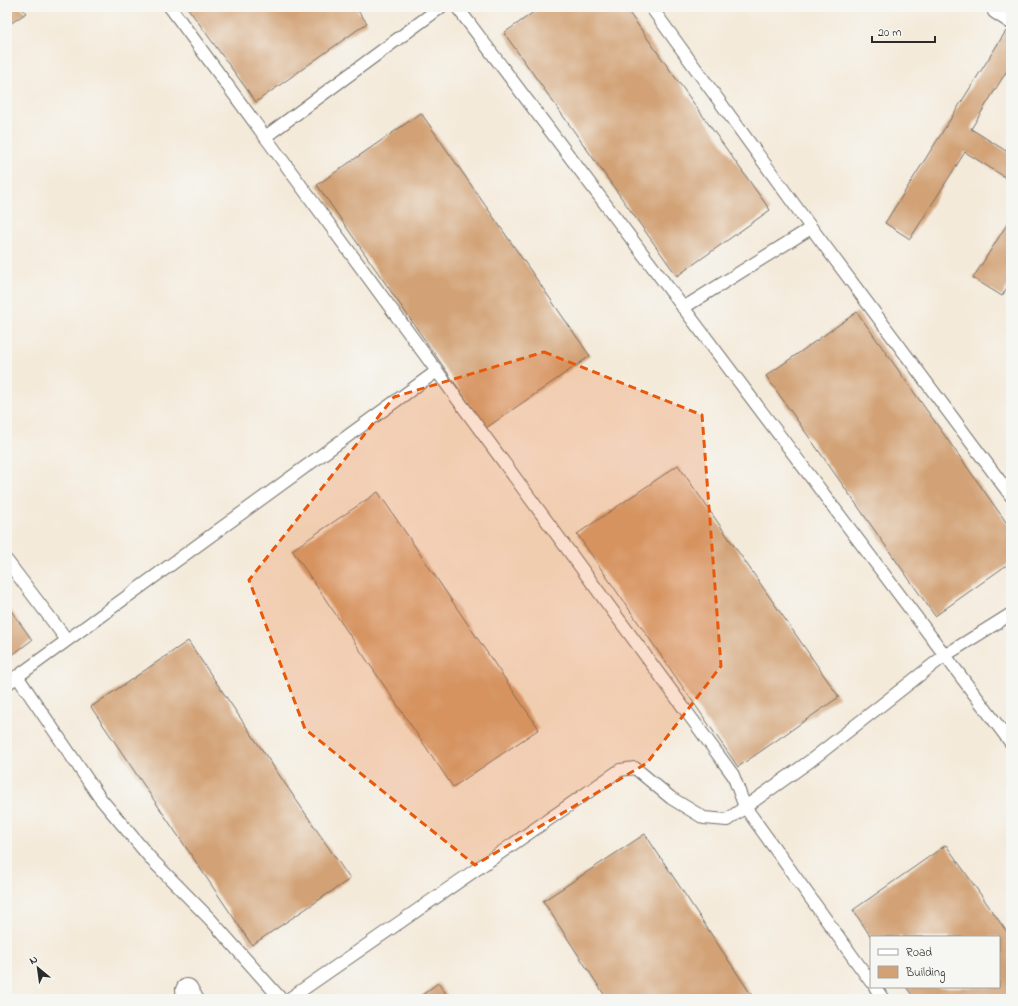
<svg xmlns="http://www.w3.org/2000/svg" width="1018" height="1006" font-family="'Indie Flower',sans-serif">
	<rect width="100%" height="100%" fill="#f6f6f2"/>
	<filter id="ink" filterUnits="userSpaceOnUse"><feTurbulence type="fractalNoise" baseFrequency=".025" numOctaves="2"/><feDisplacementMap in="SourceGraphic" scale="8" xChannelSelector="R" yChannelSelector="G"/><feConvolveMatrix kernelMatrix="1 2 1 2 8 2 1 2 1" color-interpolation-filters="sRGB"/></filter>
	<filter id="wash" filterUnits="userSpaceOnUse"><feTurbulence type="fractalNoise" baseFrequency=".012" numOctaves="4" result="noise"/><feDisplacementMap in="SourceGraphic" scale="16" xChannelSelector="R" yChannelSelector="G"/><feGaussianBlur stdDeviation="0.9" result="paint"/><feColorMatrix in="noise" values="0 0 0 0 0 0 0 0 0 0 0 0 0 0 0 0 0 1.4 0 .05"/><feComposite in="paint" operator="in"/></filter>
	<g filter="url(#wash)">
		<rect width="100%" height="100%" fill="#f4eada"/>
		<g id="blocks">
			<path fill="#d2a174" d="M7,7H21L26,13L7,26Z
				M187,7H355L367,23L256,102Z
				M541,7H625L770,210L677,276L504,33Z
				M1006,31L1011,34V64L971,129L1011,154V181L965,152L910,239L885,223Z
				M421,113L590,356L486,428L317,185Z
				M1011,218V281L1002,296L973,278Z
				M857,312L1011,529V562L935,616L766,376Z
				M678,465L839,697L738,767L577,534Z
				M378,492L539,729L453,787L292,550Z
				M7,605L32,640L7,659Z
				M188,641L350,879L252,945L91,707Z
				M645,834L754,999H607L543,901Z
				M946,845L1011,938V999H915L906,987H999V937H871L853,910Z
				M438,983L450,999H417Z"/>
		</g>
	</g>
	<g filter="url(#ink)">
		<use href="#blocks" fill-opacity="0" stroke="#716e68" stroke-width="1"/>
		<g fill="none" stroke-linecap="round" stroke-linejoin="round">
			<defs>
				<path id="lane" d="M170,7L733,775L745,807L871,982
					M457,7L1011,743
					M651,7L807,222L1011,496
					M994,12L1011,23
					M265,137L441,7
					M683,308L811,228
					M7,561L67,640
					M17,676L100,798L152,860L210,919L281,999
					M7,684L437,371
					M875,987L883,999
					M289,999L620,770L635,768L671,798L704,818L727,820L810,761L944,656L1011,614"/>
				<path id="street" d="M187,990L192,999"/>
			</defs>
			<use href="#lane" stroke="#716e68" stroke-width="14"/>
			<use href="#street" stroke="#716e68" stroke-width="24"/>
			<use href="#lane" stroke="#fff" stroke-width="12"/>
			<use href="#street" stroke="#fff" stroke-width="22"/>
		</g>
	</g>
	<path fill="#e8590c" fill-opacity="0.2" stroke="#e8590c" stroke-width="3" stroke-dasharray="8 5" stroke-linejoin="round" d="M544,352L702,415L721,666L647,763L475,865L305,729L249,580L394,397Z"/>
	<rect width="1018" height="1006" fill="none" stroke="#f6f6f2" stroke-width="24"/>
	<rect x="870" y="936" width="130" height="52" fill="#f6f6f2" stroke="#a5a5a2"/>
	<rect x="878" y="949" width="20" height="6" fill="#ffffff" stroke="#a5a5a2"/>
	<text x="906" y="956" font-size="12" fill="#2b2b2b">Road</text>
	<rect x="878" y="966" width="20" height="12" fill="#d2a174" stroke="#a5a5a2"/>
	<text x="906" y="976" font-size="12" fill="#2b2b2b">Building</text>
	<g transform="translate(38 968) rotate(331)" stroke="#f6f6f2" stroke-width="3" paint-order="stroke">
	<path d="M0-3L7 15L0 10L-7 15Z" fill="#2b2b2b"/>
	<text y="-6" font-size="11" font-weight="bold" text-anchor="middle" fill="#2b2b2b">N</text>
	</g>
	<path d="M872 36v6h63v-6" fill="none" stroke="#2b2b2b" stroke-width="2"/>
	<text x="878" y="36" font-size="12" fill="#2b2b2b" stroke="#f6f6f2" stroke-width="3" paint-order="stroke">20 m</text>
</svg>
